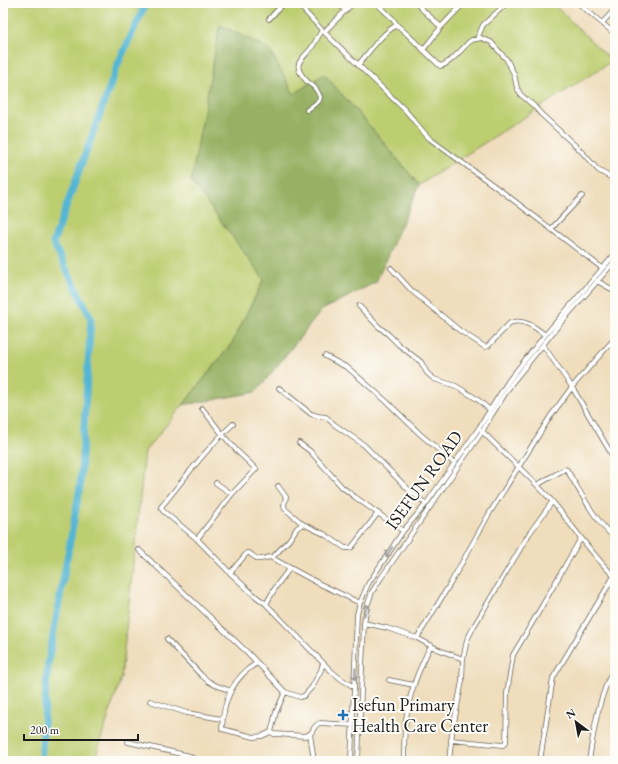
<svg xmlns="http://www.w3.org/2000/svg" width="618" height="764" font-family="'EB Garamond',serif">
	<rect width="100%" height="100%" fill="#fdfcf7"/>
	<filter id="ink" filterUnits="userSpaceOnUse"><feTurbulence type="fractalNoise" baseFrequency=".025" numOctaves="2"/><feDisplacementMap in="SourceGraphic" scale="8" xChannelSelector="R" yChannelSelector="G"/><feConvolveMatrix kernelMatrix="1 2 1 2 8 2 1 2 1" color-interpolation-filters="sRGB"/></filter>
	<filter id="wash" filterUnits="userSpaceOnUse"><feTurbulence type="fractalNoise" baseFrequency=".012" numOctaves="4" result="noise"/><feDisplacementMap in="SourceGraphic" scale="16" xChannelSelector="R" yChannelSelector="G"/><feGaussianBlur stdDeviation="0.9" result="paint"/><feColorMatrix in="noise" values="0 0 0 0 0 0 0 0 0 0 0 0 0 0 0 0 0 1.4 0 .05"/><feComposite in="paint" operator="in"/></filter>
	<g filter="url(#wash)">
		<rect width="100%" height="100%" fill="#efddbc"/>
		<path fill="#bdce71" stroke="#6c7546" d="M3,3H552L612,61L419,185L375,132L324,75L294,95L269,49L191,181L264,279L232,343L183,405L145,451L121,678L94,761H3Z"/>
		<path fill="#96b163" stroke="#596640" d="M220,25L269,49L294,94L324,74L375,132L419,185L376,282L322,310L256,392L183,405L232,343L264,279L191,181Z"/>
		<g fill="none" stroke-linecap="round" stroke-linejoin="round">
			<path stroke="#55b6d4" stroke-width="7" d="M41,761L48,663L80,487L91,318L53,243L118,64L146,3"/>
		</g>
	</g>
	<g filter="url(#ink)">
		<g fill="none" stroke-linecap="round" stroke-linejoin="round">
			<defs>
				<path id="minor" d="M297,3L322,30
					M337,3L345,10
					M376,3L392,18L397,25L407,34L440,66C449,65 462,49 469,42L472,40L481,38L491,42L507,60L514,74L517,88L521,95L533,105L541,114L581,151L598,170L615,180
					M416,3L424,11L441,27
					M456,3L460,7
					M578,3L615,34
					M269,19L284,3
					M602,23L615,9
					M324,32L405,110C414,120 421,130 430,139L508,196L602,268
					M477,39L483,25L507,3
					M423,50L441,27L460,7L468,3
					M358,65C370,51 381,34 397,25
					M307,110L319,101L320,97C315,84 311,87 304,78C291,62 304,59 312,47C316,41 319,35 322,30L324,32L353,3
					M551,229L582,196
					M391,268L412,291L459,330L485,347L488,346L510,323C523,318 535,327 545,335
					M597,281L615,291
					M359,306L378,326L389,335L399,345L421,362L427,373L434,379L456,386L477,399L490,410
					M543,345L572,387L615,460
					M325,356L348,368L386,401L420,434L454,463
					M279,388L311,414L318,416L326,417L335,425L364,445L409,490L426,504
					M233,424C206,449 184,479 161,507L163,511L197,539L230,573L254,595L266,604L329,669L341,679L354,687
					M482,431C505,455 530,476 552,501C573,526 591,554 615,577
					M299,443L310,451L342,487L355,497L403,531
					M216,483L232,494
					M537,485L563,470L565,469L567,470C581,493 595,521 615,538
					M278,486L286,497L284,505L285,509L303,524L324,534L345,548H350L352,547L378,513
					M197,539L232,494L256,469L237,451L222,434L202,408
					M139,550L248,653L285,692L300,697L304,696L312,687L321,670L323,663
					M272,558L289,540L297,528L303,524
					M230,573L247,553H249C260,561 257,560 270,557L318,583L360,603
					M266,604L277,585L290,568
					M364,623L387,628L417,638L437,649L463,659
					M417,638L450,584L489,514L550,417L572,387L615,338
					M167,639L201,675L208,681L215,685L231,691
					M257,663C233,677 223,702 222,729L254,737L262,736L271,732
					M389,680L414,685
					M285,692L276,712L271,732L274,734L306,736C307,735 310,734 311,733C314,729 314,725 320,723L353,725
					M150,701L187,713L222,719
					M310,734L314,761
					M451,740L503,745L506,742L507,693L513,655L538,613L581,538
					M128,742L190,756L196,761
					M314,760L322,761
					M351,761L357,614L360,603L368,584L403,531L426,504L479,428L490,410L509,380L545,335L615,254
					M358,761L364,623L367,606L372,592L381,578L459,465L482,432L491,416L512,383L558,326L615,261
					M404,761C404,734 405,710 414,685C418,671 425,658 431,645
					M449,761L452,733L462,681L463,659L467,640L474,626L529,534L552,502
					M540,761L553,678L614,576
					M589,761C594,728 599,695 615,666"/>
			</defs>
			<use href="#minor" stroke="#666054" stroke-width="5.5"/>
			<use href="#minor" stroke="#fff" stroke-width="4"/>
		</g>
		<defs><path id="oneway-shaft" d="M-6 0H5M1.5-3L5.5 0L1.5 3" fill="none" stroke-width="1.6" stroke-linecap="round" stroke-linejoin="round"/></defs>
		<g stroke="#999">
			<use href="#oneway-shaft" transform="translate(389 552) rotate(123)"/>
			<use href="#oneway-shaft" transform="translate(366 610) rotate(-74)"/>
			<use href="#oneway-shaft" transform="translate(355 674) rotate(93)"/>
		</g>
	</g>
	<path fill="#1f6fb2" stroke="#fdfcf7" stroke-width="1.5" d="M341 709h4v4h4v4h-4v4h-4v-4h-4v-4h4z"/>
	<g text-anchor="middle" stroke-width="4" stroke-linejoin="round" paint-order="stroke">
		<g font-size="18" fill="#1c1c1c" stroke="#fdfcf7">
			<text transform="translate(424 480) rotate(-54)" y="6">ISEFUN ROAD</text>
		</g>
		<g font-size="18" fill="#1c1c1c" stroke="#fdfcf7" text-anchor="start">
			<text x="352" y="711">Isefun Primary<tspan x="352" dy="21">Health Care Center</tspan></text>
		</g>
	</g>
	<rect width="618" height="764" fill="none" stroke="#fdfcf7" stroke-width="16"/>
	<g transform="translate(576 722) rotate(328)" stroke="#fdfcf7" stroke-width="3" paint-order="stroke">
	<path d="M0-3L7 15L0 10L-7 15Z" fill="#1c1c1c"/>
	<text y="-6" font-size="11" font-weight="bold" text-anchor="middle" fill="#1c1c1c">N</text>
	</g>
	<path d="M24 734v6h114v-6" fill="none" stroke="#1c1c1c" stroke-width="2"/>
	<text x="30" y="734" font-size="12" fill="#1c1c1c" stroke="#fdfcf7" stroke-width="3" paint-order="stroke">200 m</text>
</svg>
